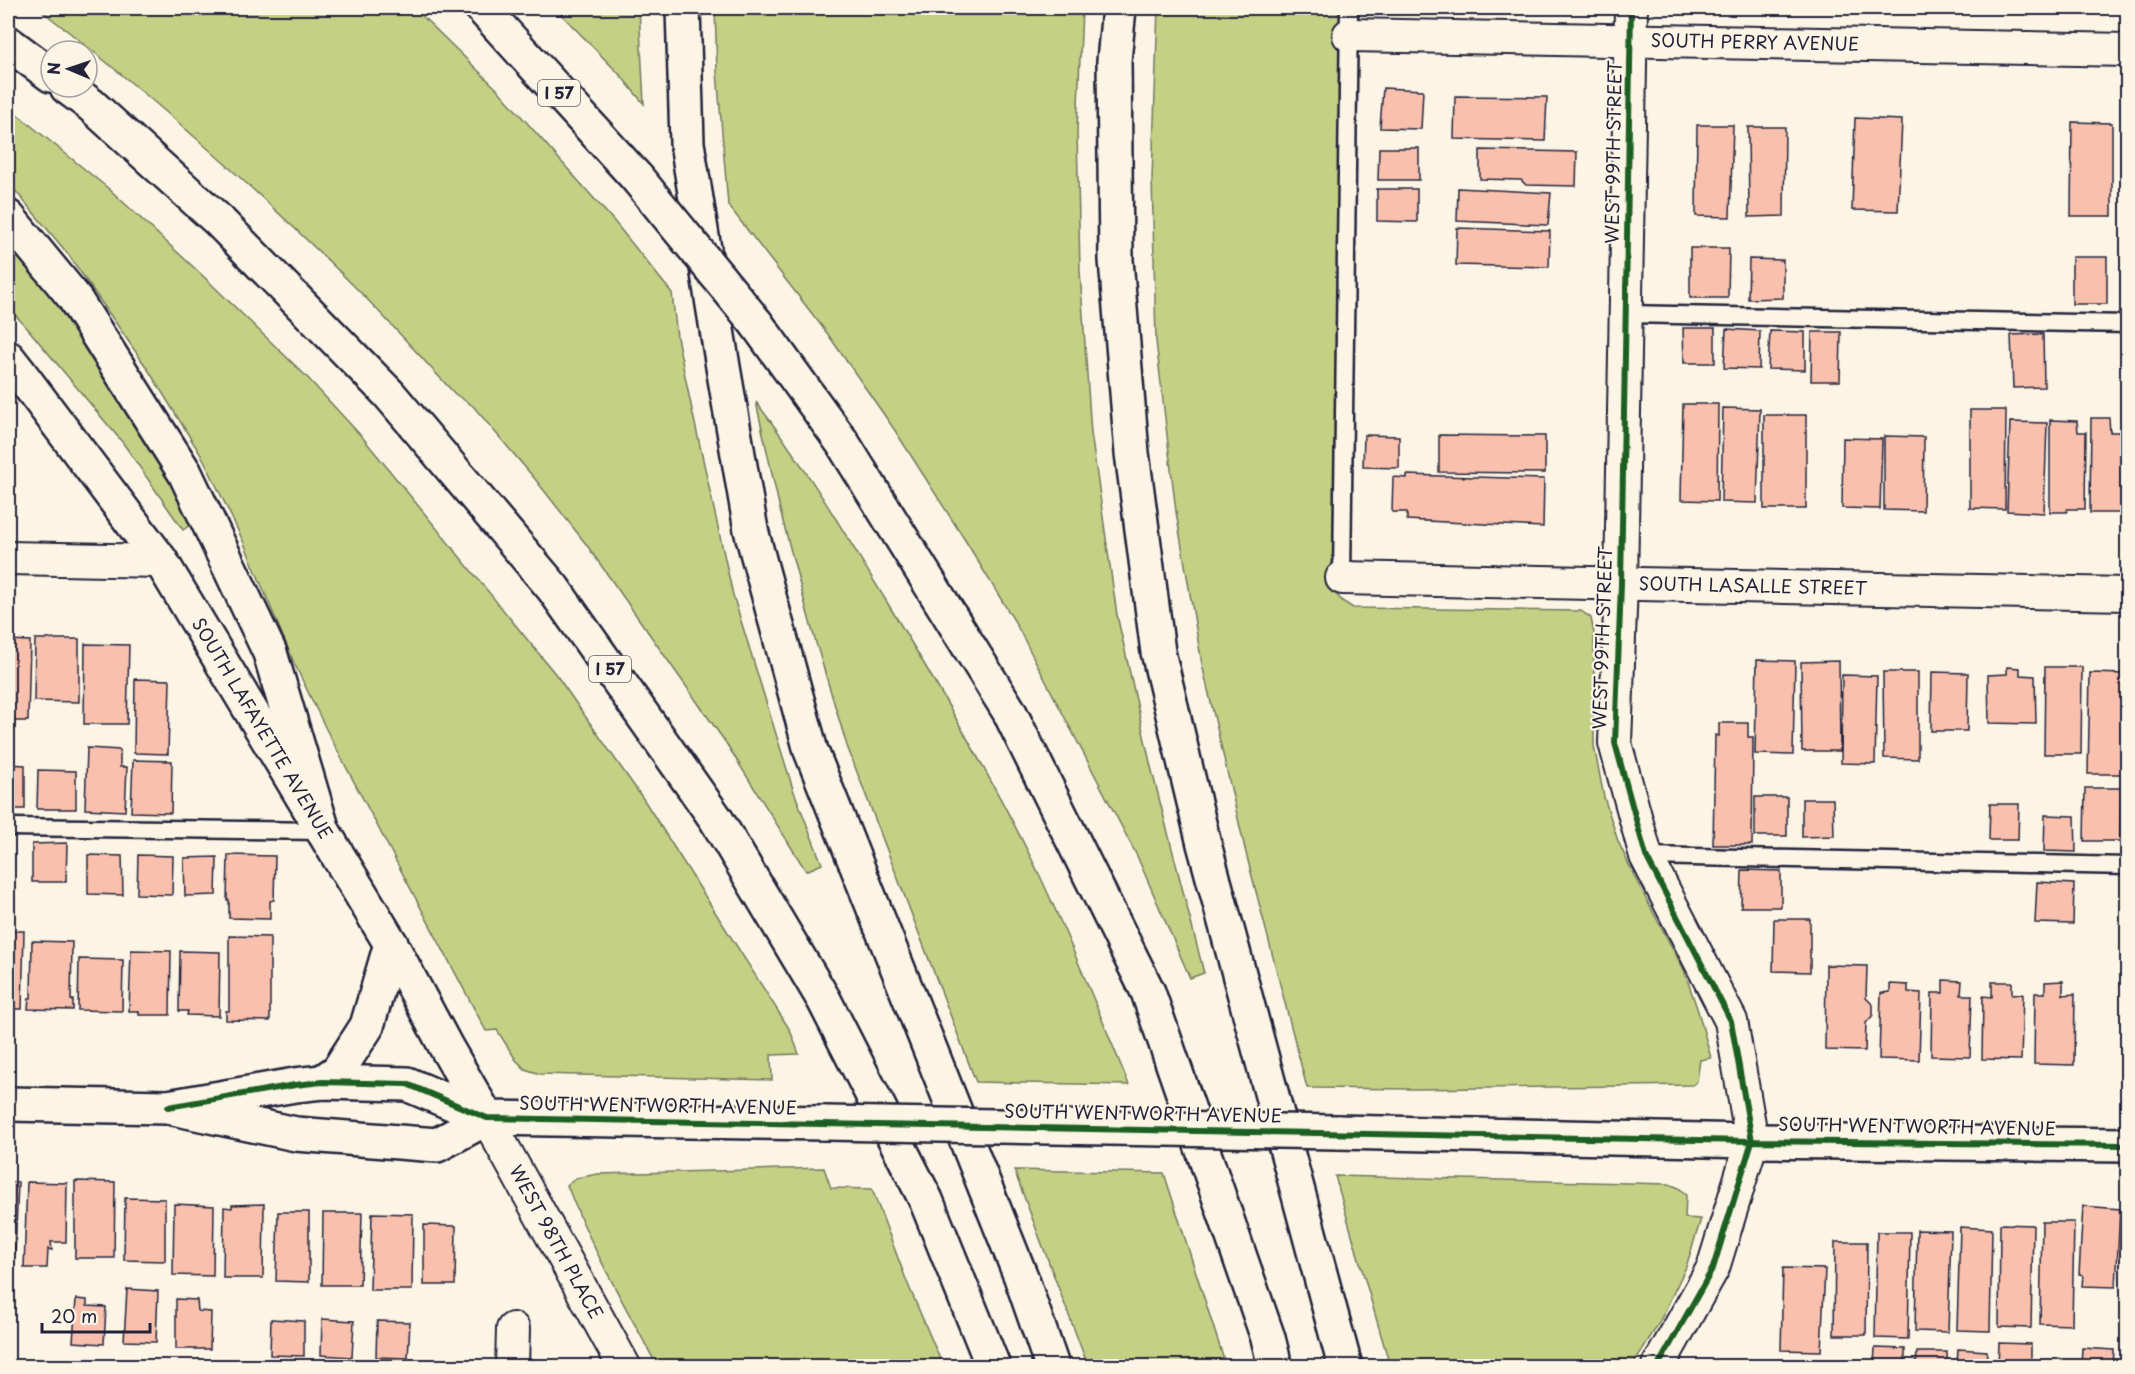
<svg xmlns="http://www.w3.org/2000/svg" width="2135" height="1374" font-family="'Playpen Sans',sans-serif">
	<rect width="100%" height="100%" fill="#fcf5e5"/>
	<filter id="ink" filterUnits="userSpaceOnUse"><feTurbulence type="fractalNoise" baseFrequency=".0167" numOctaves="2"/><feDisplacementMap in="SourceGraphic" scale="12" xChannelSelector="R" yChannelSelector="G"/><feConvolveMatrix kernelMatrix="1 2 1 2 8 2 1 2 1" color-interpolation-filters="sRGB"/></filter>
	<g filter="url(#ink)">
		<path fill="#c4d084" stroke="#737960" stroke-width="1.5" d="M38,8H414L498,90L613,220L672,293L677,337L692,410L733,595L793,789L822,864L806,871L726,743L586,544L535,479L473,406L455,394C423,360 392,324 359,291C258,190 151,95 38,8Z
			M555,8H639L644,104L621,76Z
			M715,8H1082L1077,131L1080,271L1091,433L1117,615L1151,767L1204,973L1190,978L1137,856L1015,622L965,540L894,429L827,333L728,205L717,72Z
			M1158,8H1343L1332,589L1342,601L1353,608L1581,611L1591,618L1594,633V746L1604,797L1618,841L1636,880L1684,970L1698,1011L1711,1058L1700,1060L1697,1081L1693,1085L1415,1089L1307,1088L1246,853L1202,664L1176,512L1156,341L1152,178Z
			M8,107L109,189L202,275L306,376L363,438L557,676L644,800L790,1030L799,1054L771,1055L772,1080L540,1074L525,1069L516,1060L497,1030L486,1031L326,729L294,663L244,543L204,460L149,371L68,254L8,182Z
			M8,242C81,328 140,423 193,523L183,530L123,443L28,329L8,307Z
			M756,402C804,464 844,532 885,599C940,689 994,781 1040,876C1072,944 1100,1015 1129,1085L976,1082L847,746L811,626L781,514Z
			M824,1168L831,1188L872,1189L907,1282L943,1366H657C626,1307 591,1248 567,1185L576,1178L598,1174Z
			M1014,1170L1164,1173L1226,1366H1088Z
			M1335,1176L1669,1184L1679,1188L1686,1195L1685,1218L1701,1219L1686,1267L1658,1325L1632,1366H1390Z"/>
		<path fill="#f9c1ad" stroke="#22223b" stroke-width="1.5" d="M1383,88L1423,90L1421,129L1380,128Z
			M1455,96L1547,97L1545,141L1454,139Z
			M1855,118L1902,120L1898,211L1852,210Z
			M2072,122L2112,123V216H2071Z
			M2128,124V215H2126Z
			M1697,125H1733L1730,217L1696,216Z
			M1748,127H1785L1784,216L1749,217Z
			M1379,148H1419V180H1378Z
			M1480,150L1577,152L1576,186L1526,185L1521,180L1480,179Z
			M1458,188L1551,193L1548,225L1457,221Z
			M1377,189H1417V222L1377,221Z
			M1457,228L1550,231L1549,267L1456,265Z
			M1690,248H1729L1728,298H1690Z
			M2072,257H2107V304H2072Z
			M1749,259L1783,260V298L1748,299Z
			M1683,328H1715V363H1684Z
			M1726,329L1760,331L1759,369L1724,368Z
			M1770,331L1805,332V370L1768,369Z
			M1812,332H1841L1840,381H1811Z
			M2043,334L2044,387L2013,388L2011,335Z
			M1683,404H1718L1717,501L1681,500Z
			M1723,408L1760,409L1757,503L1721,502Z
			M1970,410H2006L2005,509L1970,508Z
			M1764,415H1806V509H1764Z
			M2091,418H2109L2110,432H2128L2127,513H2090Z
			M2050,420L2077,421L2078,432H2086L2085,509H2067V512H2050Z
			M2010,422L2047,423L2044,513L2007,511Z
			M1364,435L1399,436V468L1363,467Z
			M1439,435L1545,436V473L1439,472Z
			M1884,436L1924,437L1923,511L1884,510Z
			M1843,438L1882,439L1880,509L1842,508Z
			M1407,475L1544,479L1543,527L1407,520V512H1392L1393,477L1407,478Z
			M35,639H79V702L34,701Z
			M8,640L30,641L28,721H8Z
			M85,644L129,645L127,724H84Z
			M1757,660L1795,661L1793,755L1755,754Z
			M1839,661L1840,751H1802L1801,662Z
			M2007,667L2020,668V675L2035,676L2036,724L1989,723L1988,675L2007,674Z
			M2045,667H2082L2081,754H2044Z
			M1883,672H1918V759L1884,758Z
			M1932,672L1968,673L1967,731H1931Z
			M2090,673L2125,674L2123,774H2088Z
			M1842,675L1877,676L1875,764L1841,763Z
			M135,679L170,680L168,754L134,753Z
			M1719,723H1748V737H1753L1752,845H1713L1715,735L1719,736Z
			M87,748L120,750V767H127L125,811L85,809Z
			M133,760L172,761L171,813L131,812Z
			M8,764L25,765V809H8Z
			M38,770L76,771V809H37Z
			M2085,788H2121L2120,841H2084Z
			M1755,797H1787V836H1755Z
			M1802,799H1833L1834,836L1802,837Z
			M1990,804H2019L2018,840H1989Z
			M2045,815L2075,816L2076,852L2044,851Z
			M67,843L66,882H32V844Z
			M88,855L122,856L123,895L88,894Z
			M138,855L173,856L172,895L137,894Z
			M228,855L275,856L274,900L270,901V919L229,918V900H227Z
			M217,857L216,895L185,896L184,858Z
			M1742,870L1781,871V907H1741Z
			M2037,882L2074,884L2073,924L2035,923Z
			M1774,919H1810V972L1773,971Z
			M8,931H24L22,1009H8Z
			M229,936L270,937V1021L226,1020V1011H229Z
			M32,941L72,942L71,1000H73V1010L28,1009L29,998H31Z
			M131,950L171,951L170,1015H139V1011H129Z
			M180,951L220,952L219,1016L187,1015L188,1011H179Z
			M79,959L123,960L122,1011L78,1010Z
			M1826,965L1867,966L1866,998L1873,1005V1015L1866,1023L1865,1051L1825,1050Z
			M1943,980L1962,981L1961,995H1972L1970,1057L1931,1056L1932,993H1943Z
			M2063,981V995L2075,994L2074,1065L2034,1064L2035,993H2045V982Z
			M1992,982H2012V995L2023,994L2021,1060L1982,1059L1983,996L1992,997Z
			M1890,984L1908,985V992L1921,993L1919,1060L1879,1059L1881,993L1890,992Z
			M75,1181L115,1182L114,1258H75Z
			M8,1182H18L15,1253H8Z
			M27,1182L67,1183L66,1242H51L52,1250L48,1249L47,1268H24Z
			M125,1198L165,1199V1261L124,1260Z
			M174,1204L214,1206L213,1276L173,1275Z
			M264,1204L263,1278H223L224,1207L232,1208V1205Z
			M2083,1206L2120,1209L2116,1287L2082,1286L2083,1275L2079,1274Z
			M278,1212H309V1282L276,1281Z
			M323,1213H362L360,1285H322Z
			M372,1213L413,1214L412,1290H370Z
			M2042,1222H2074L2072,1325L2040,1324Z
			M2000,1224L2033,1225L2031,1328L1999,1327Z
			M424,1225L456,1226L455,1285H424Z
			M1960,1227L1992,1229L1990,1331L1957,1330Z
			M1917,1230L1951,1231L1948,1332L1915,1331Z
			M1877,1232H1910L1908,1339L1875,1338Z
			M1835,1242H1867L1866,1335H1834Z
			M1783,1268L1825,1269L1821,1351L1781,1350Z
			M127,1289L158,1291L156,1342L124,1341Z
			M76,1299L87,1300V1306L106,1307L104,1344L73,1342Z
			M176,1299L197,1300L198,1311L211,1312L210,1349H176Z
			M271,1319L304,1321V1356L270,1355Z
			M322,1319L354,1321L352,1357L321,1355Z
			M377,1321L410,1322L408,1358L376,1357Z
			M1999,1343L2031,1344V1366H1998Z
			M1875,1348L1905,1349V1366H1874Z
			M2082,1348L2114,1350L2113,1366H2081Z
			M1958,1349L1987,1351L1986,1366H1957Z
			M2125,1351H2128V1366H2124Z
			M1917,1352H1947V1366H1916Z"/>
		<g fill="none" stroke-linecap="round" stroke-linejoin="round">
			<defs>
				<path id="service" d="M1626,314L2128,324
					M1342,578L1349,8
					M8,827L323,831
					M1646,856L2128,866"/>
				<g id="minor">
					<path d="M1631,8L1621,584L1615,743L1646,856L1731,1021L1752,1141L1713,1268L1658,1366"/>
					<path id="s1" d="M1349,35L2128,50"/>
					<path d="M8,558L161,561"/>
					<path id="s2" d="M1342,578L2128,594"/>
					<path id="s3" d="M487,1118L624,1366"/>
					<path d="M512,1366L513,1329"/>
				</g>
				<g id="tertiary">
					<path id="s4" d="M8,358L19,372L161,561L391,944L446,1047L487,1118"/>
					<path d="M322,1082L338,1071L367,1026L391,944"/>
					<path d="M8,1104L168,1107L296,1134L437,1145L487,1118"/>
					<path d="M168,1107L295,1085L322,1082L407,1084L487,1118L825,1123"/>
					<path d="M1337,1132L1752,1141L2128,1145"/>
				</g>
				<path id="motorway" d="M482,8L637,178
					M683,8L687,143L723,367L751,530L811,751L1021,1277L1052,1366
					M1119,8L1114,61L1116,260L1132,453L1158,652L1204,844L1345,1366
					M8,43L51,75
					M67,87L91,105L218,220L389,394L553,588L716,819L824,1000L926,1200L993,1366
					M8,217L73,296L185,473L270,653L323,831
					M756,323L842,442L1009,711L1148,992L1268,1338L1275,1366"/>
			</defs>
			<use href="#service" stroke="#22223b" stroke-width="21"/>
			<use href="#minor" stroke="#22223b" stroke-width="36"/>
			<use href="#tertiary" stroke="#22223b" stroke-width="38"/>
			<use href="#motorway" stroke="#22223b" stroke-width="38"/>
			<use href="#service" stroke="#fcf5e5" stroke-width="16"/>
			<use href="#minor" stroke="#fcf5e5" stroke-width="32"/>
			<use href="#tertiary" stroke="#fcf5e5" stroke-width="33"/>
			<use href="#motorway" stroke="#fcf5e5" stroke-width="33"/>
			<defs>
				<path id="tertiary-bridge" d="M825,1123L1337,1132"/>
				<path id="motorway-bridge" d="M637,178L756,323"/>
			</defs>
			<use href="#tertiary-bridge" stroke="#22223b" stroke-width="38" stroke-linecap="butt"/>
			<use href="#motorway-bridge" stroke="#22223b" stroke-width="38" stroke-linecap="butt"/>
			<use href="#tertiary-bridge" stroke="#fcf5e5" stroke-width="33"/>
			<use href="#motorway-bridge" stroke="#fcf5e5" stroke-width="33"/>
			<defs>
				<path id="cycleway" d="M1631,8L1621,584L1615,743L1646,856L1731,1021L1752,1141L1713,1268L1658,1366
					M168,1107L295,1085L322,1082L407,1084L487,1118L1752,1141L2128,1145"/>
			</defs>
			<use href="#cycleway" stroke="#fcf5e5" stroke-width="10"/>
			<use href="#cycleway" stroke="#1b5e20" stroke-width="6"/>
		</g>
	</g>
	<g text-anchor="middle" stroke-width="4.5" stroke-linejoin="round" paint-order="stroke">
		<g fill="#fcf5e5" stroke="#63616e" stroke-width="1.5">
			<rect x="538" y="80" width="42" height="26" rx="4.5"/>
			<rect x="589" y="656" width="42" height="26" rx="4.5"/>
		</g>
		<g font-size="16" font-weight="bold" fill="#22223b">
			<text x="559" y="99">I 57</text>
			<text x="610" y="675">I 57</text>
		</g>
		<g font-size="18" fill="#22223b" stroke="#fcf5e5">
			<text dy="6" stroke="none"><textPath href="#s1" startOffset="406">SOUTH PERRY AVENUE</textPath></text>
			<text transform="translate(1614 152) rotate(-89)" y="6">WEST 99TH STREET</text>
			<text dy="6" stroke="none"><textPath href="#s2" startOffset="411">SOUTH LASALLE STREET</textPath></text>
			<text transform="translate(1603 638) rotate(-88)" y="6">WEST 99TH STREET</text>
			<text dy="6" stroke="none"><textPath href="#s4" startOffset="450">SOUTH LAFAYETTE AVENUE</textPath></text>
			<text transform="translate(658 1106) rotate(1)" y="6">SOUTH WENTWORTH AVENUE</text>
			<text transform="translate(1143 1114) rotate(1)" y="6">SOUTH WENTWORTH AVENUE</text>
			<text transform="translate(1917 1127) rotate(1)" y="6">SOUTH WENTWORTH AVENUE</text>
			<text dy="6" stroke="none"><textPath href="#s3" startOffset="142">WEST 98TH PLACE</textPath></text>
		</g>
	</g>
	<rect width="2135" height="1374" fill="none" stroke="#fcf5e5" stroke-width="30"/>
	<rect x="15" y="15" width="2105" height="1344" fill="none" stroke="#22223b" stroke-width="2" filter="url(#ink)"/>
	<g transform="translate(69 69) rotate(272)"><circle r="28" fill="#fcf5e5" stroke="#a5a1a1" stroke-width="1.5"/>
	<path d="M0-4.5L10 22L0 15L-10 22Z" fill="#22223b"/>
	<text y="-9" font-size="16" font-weight="bold" text-anchor="middle" fill="#22223b">N</text>
	</g>
	<path d="M42 1323v9h108v-9" fill="none" stroke="#22223b" stroke-width="3"/>
	<text x="51" y="1323" font-size="18" fill="#22223b" stroke="#fcf5e5" stroke-width="4.5" paint-order="stroke">20 m</text>
</svg>
